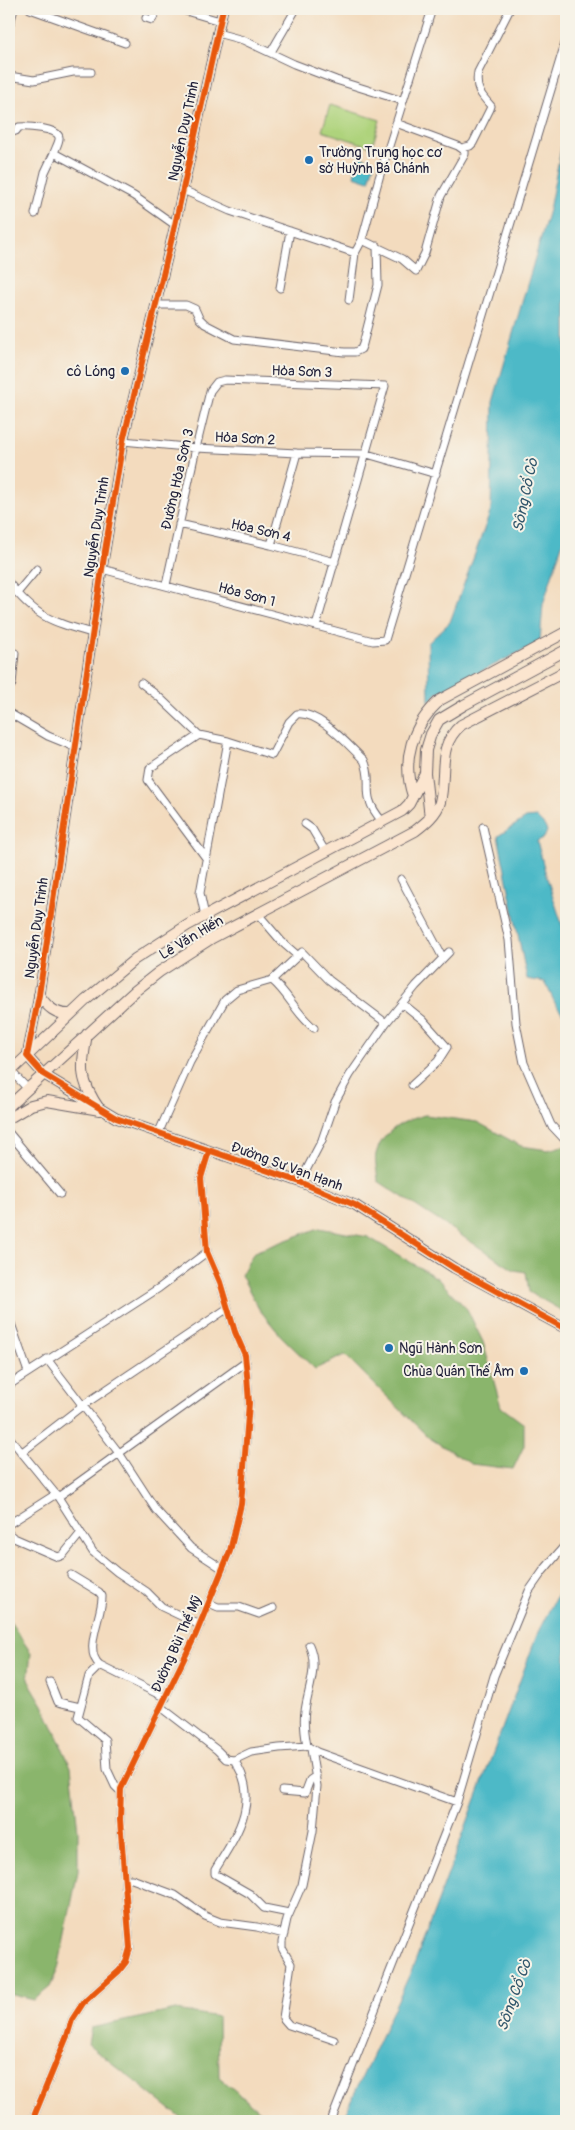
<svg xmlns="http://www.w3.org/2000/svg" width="575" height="2130" font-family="Pangolin,sans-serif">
	<rect width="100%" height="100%" fill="#f7f3e8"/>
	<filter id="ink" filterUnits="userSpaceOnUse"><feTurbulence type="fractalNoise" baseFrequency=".02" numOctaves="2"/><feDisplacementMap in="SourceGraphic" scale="10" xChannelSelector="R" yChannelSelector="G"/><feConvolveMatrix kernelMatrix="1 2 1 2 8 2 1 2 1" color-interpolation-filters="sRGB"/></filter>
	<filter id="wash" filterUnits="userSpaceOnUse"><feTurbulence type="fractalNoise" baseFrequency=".0096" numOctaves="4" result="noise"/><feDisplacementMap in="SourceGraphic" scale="20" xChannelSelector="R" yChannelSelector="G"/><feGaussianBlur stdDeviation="1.12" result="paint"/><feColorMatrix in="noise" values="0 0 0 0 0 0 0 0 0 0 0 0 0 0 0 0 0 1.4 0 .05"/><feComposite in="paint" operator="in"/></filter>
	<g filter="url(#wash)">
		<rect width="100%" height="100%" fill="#f3dbbe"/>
		<path fill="#aed37c" stroke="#687a5c" d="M330,105L380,120L372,147L322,131Z"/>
		<path fill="#8ab56c" stroke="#566c54" d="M425,1115L477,1122L521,1146L548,1150L566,1145V1313L529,1292L526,1272L514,1270L378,1181C378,1174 374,1162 376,1154C382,1131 404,1120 425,1115Z
			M319,1228L368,1237L437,1278L467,1309L483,1342L501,1407L524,1424V1446L513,1469L471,1464L428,1437L345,1355L315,1369L281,1336L259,1309L241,1275L254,1252Z
			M9,1620L31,1653L28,1680L43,1705L71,1767L78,1831V1871L58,1969L50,1987L34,2000L9,1994Z
			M176,2010L218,2017L219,2077L271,2121H185L88,2044L91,2028Z"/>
		<path fill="#4db9c7" stroke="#386e81" d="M566,123V532L543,604L540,642L472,676L451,690L439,692L429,702L428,643L450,622L491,510L493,402L549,210Z
			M359,156L375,161L369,181L354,176Z
			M536,817L544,825L547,831L544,838L537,841L546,875L566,937V1018L555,1003L545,982L527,979L498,836L526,818Z
			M566,1582V2109L562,2121H344L349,2105L415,1963L538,1632L559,1591Z"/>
	</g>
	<g filter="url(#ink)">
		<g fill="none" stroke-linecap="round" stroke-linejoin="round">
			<defs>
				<path id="minor" d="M30,9L125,43
					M179,9L220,21
					M146,18L152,20L157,9
					M9,27L14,9
					M217,33L243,40L294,64L336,80L403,101
					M271,52L296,9
					M9,76L34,80L73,72H91
					M9,133L16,131L19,127C26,126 57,128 59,137C60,141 55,149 54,153L134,196L175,225
					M462,148L470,146L473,143L490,109L491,106C480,94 475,88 478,72L510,9
					M183,190L230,211L355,253
					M35,214L45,172L54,153
					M362,240L402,259L416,271L425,253L441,196L465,154V151L458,146L396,123
					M280,288L290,231
					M349,300L355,253L362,240L379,178L432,9
					M156,305H186L195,309L199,318L205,324L234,339L344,352H355L361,349L363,344L378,285L377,246
					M123,441L196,448L297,453L367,454L436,474
					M179,524L271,545L335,562
					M271,545L297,453
					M102,569L373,641L385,640L566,40
					M9,583C37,618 50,621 92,633
					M166,585L196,448L210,391L217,382L225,380L385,386L316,626
					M17,593L37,569
					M141,683L159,697L199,735
					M9,688L12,684L15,653
					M9,713L48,736L75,747
					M305,824L312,829L325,851
					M483,827L509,940L516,1023L524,1063L551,1125L566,1141
					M206,858L148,780L150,768L199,735L228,741L272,755L289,722L297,714C319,711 348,745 364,760C375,785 358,793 382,821
					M401,879L443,958
					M258,914L282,942L298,956
					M205,916L200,893L228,741
					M272,980C289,994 296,1014 314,1028
					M402,1003L423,1020L447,1047L438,1061L412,1085
					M9,1069L28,1089
					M9,1133L60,1194
					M158,1134L190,1062L225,1000L237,990L272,980L302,952L329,980L386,1023
					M300,1182L322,1140L335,1102L350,1075L386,1023L416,986L449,952
					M9,1318L28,1372
					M47,1359L119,1453L156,1510L191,1548L223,1569
					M9,1385L159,1288L207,1252
					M9,1437L58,1497L93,1552L117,1572L147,1592L162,1607L200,1625
					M21,1453L82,1406L228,1308
					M58,1497L246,1362
					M9,1524L56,1494
					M9,1534L14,1538L58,1557L63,1555L80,1534
					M71,1575L99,1592L102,1596C103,1615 82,1651 100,1665L166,1698
					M209,1603L218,1607H239L259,1614L273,1608
					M100,1665L89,1676L78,1717L105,1740L107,1769L115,1786L121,1792
					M50,1682L58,1702L80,1707
					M161,1707L217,1750L226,1759L234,1760L251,1752L279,1748L307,1746L317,1752L457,1802
					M307,1746C305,1735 303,1723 305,1711C308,1689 319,1667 309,1645
					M311,1749L317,1786L313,1831L302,1885L287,1919L282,1942V1948L291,1964L283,2018L289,2025L334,2040
					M234,1760C262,1800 236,1836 215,1870V1874L250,1894L264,1908L289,1913
					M282,1791L305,1793L310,1780L316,1776
					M125,1879H132L175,1895L205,1916L220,1922L257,1927L284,1934
					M32,2121L67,2036L72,2020L83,2003L119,1971L126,1962L130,1948L120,1820L121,1789L195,1636L230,1551L241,1504L249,1403L247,1375L245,1355L235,1332L220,1282L207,1252L201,1178L209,1151
					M331,2121L457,1802L494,1676L529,1591L543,1571L566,1544"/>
				<path id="tertiary" d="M223,9L175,225L123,441L102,569L39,995L27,1056L43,1074L116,1118L300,1182L355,1205L454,1268L566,1329"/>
				<path id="secondary" d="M413,796C401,760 412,726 440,700L566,632
					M430,818L425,773L426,750L431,734L439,720L464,705L566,650
					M39,995C47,1007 56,1015 71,1014
					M87,1034C81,1069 79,1080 100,1110
					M9,1073L86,1000L135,959L188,925L402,811L409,804L425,773
					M9,1106L135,991L159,972L212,938L415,831C424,824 437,814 440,802C447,773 436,747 461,725L566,671
					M9,1118L31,1105L47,1101L100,1110"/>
			</defs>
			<use href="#minor" stroke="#6b6369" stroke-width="9"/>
			<use href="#tertiary" stroke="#6b6369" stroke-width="11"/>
			<use href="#secondary" stroke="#6b6369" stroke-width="12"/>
			<use href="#minor" stroke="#fff" stroke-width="7"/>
			<use href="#tertiary" stroke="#fff" stroke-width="9"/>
			<use href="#secondary" stroke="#fbe5cf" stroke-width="10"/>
			<defs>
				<path id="cycleway" d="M223,9L175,225L123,441L102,569L39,995L27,1056L43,1074L116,1118L300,1182L355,1205L454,1268L566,1329
					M32,2121L67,2036L72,2020L83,2003L119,1971L126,1962L130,1948L120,1820L121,1789L195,1636L230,1551L241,1504L249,1403L247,1375L245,1355L235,1332L220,1282L207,1252L201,1178L209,1151"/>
			</defs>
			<use href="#cycleway" stroke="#f7f3e8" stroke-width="9"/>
			<use href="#cycleway" stroke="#e8590c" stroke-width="6"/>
		</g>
	</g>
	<g fill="#1f6fb2" stroke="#f7f3e8" stroke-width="2">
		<circle cx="309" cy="160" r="5"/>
		<circle cx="125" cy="371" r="5"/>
		<circle cx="389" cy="1348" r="5"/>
		<circle cx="524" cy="1371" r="5"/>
	</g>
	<g text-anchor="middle" stroke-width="4" stroke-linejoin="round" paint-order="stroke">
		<g font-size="14" fill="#22223b" stroke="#f7f3e8">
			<text transform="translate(183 131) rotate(-78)" y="5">Nguyễn Duy Trinh</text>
			<text transform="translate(302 371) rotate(2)" y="5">Hỏa Sơn 3</text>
			<text transform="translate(245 438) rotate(3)" y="5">Hỏa Sơn 2</text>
			<text transform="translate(177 479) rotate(-77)" y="5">Đường Hỏa Sơn 3</text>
			<text transform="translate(96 527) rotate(-81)" y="5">Nguyễn Duy Trinh</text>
			<text transform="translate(261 530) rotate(13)" y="5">Hỏa Sơn 4</text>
			<text transform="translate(247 594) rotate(15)" y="5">Hỏa Sơn 1</text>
			<text transform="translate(36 928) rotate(-82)" y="5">Nguyễn Duy Trinh</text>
			<text transform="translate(191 937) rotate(-31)" y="5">Lê Văn Hiến</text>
			<text transform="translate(287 1166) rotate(20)" y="5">Đường Sư Vạn Hạnh</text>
			<text transform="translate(176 1644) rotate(-66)" y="5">Đường Bùi Thế Mỹ</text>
		</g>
		<g font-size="14" fill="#22223b" stroke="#f7f3e8" text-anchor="start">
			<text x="319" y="157">Trường Trung học cơ<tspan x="319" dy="16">sở Huỳnh Bá Chánh</tspan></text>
			<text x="115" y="376" text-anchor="end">cô Lóng</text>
			<text x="399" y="1353">Ngũ Hành Sơn</text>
			<text x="514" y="1376" text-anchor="end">Chùa Quán Thế Âm</text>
		</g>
		<g font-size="15" font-style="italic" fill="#31576c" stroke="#f7f3e8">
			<text transform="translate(525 495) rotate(-78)" y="5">Sông Cổ Cò</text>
			<text transform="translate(514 1995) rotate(-70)" y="5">Sông Cổ Cò</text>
		</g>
	</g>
	<rect width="575" height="2130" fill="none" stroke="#f7f3e8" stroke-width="30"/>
</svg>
